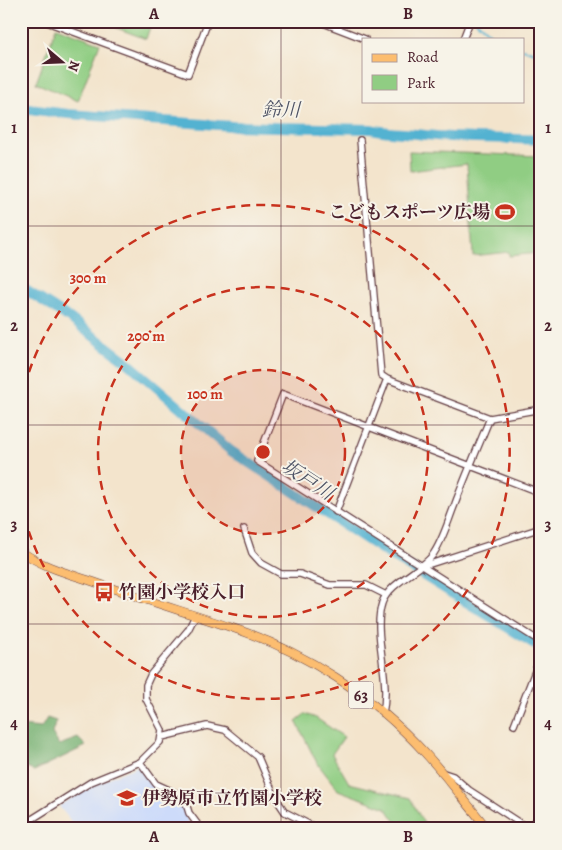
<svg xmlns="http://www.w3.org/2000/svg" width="562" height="850" font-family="Alegreya,'Noto Serif JP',serif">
	<rect width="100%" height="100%" fill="#f7f3e8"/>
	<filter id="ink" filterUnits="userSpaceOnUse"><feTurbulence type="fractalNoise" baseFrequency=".02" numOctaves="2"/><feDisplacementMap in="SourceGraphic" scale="10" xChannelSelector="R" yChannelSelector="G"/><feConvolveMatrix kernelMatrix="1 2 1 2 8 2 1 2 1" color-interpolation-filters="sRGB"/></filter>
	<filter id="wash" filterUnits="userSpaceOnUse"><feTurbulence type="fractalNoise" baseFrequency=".0096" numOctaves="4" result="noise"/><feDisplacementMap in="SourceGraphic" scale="20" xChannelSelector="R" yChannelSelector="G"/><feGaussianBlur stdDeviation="1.12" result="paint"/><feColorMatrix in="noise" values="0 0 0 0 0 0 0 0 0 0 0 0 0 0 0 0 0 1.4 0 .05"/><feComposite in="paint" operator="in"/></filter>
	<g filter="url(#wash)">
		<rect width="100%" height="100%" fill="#f3e4cc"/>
		<path fill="#cddbfa" d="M138,766L155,785L182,799L189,826L199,829H77L59,806L94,784Z"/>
		<path fill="#90cd83" stroke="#6d7657" d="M98,21H152L146,39Z
			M56,27L100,43L78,101L36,83Z
			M409,151L541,156V293L538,253L509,256V252L473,256L467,164L410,171Z
			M305,714L316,718L344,737L332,754L349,783L410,798L427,829H401L386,808L338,790L317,763L296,721Z"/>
		<path fill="#74b071" stroke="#5f684e" d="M47,718L56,721L52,733L59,745L78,738L86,746L34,771L21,766V726L41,728Z"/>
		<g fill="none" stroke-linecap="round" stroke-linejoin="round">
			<path stroke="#52b2d1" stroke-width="2" d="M476,21L496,39
				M523,49L541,55"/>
			<path stroke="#52b2d1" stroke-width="10" d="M21,108L68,114L232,126L371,129C391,134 406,132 425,135C464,139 502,138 541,140
				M21,287L71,319L127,362L231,451L398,560L541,648"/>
		</g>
	</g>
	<g filter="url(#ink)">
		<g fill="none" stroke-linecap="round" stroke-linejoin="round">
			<defs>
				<path id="minor" d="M44,21L188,74L208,21
					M318,21L365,39
					M463,39L470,21
					M360,140L381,375L387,379L490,418C478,447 466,475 455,504C448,521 443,541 432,556C420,571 389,583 382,603C372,634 391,677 383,713
					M490,418L541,409
					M541,493L283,394L257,461L541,642
					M336,512L387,379
					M244,529L252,553L261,563L281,574H300L330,585H366L386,595
					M425,563L430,564L541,528
					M514,725L541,656
					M162,737L207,726L225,730L258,757L275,797L285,812L318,829
					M140,762L156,784L184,797L189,813L201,829
					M441,772L453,776L469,790L529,829
					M25,823L30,829
					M21,826L91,782L140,762L160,742L162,730L146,699V685L151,674L188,630L195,616
					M529,829L541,814"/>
				<path id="major" d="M21,551C42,567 70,574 94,582C139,598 185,612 230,627C305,651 372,695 425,753C447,777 467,804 488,829"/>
			</defs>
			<use href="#minor" stroke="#633d43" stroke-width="8"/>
			<use href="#major" stroke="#633d43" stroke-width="9"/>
			<use href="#minor" stroke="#fff" stroke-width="5.5"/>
			<use href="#major" stroke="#fcbd6f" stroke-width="8"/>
		</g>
	</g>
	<path fill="none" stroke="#4a1f2b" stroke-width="1" stroke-opacity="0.55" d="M281,21V829M21,226H541M21,425H541M21,624H541"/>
	<circle cx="263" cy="452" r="82" fill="#c8321e" fill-opacity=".12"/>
	<g fill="none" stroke="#c8321e" stroke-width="2.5" stroke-dasharray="9 6">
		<circle cx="263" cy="452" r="82"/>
		<circle cx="263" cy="452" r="165"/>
		<path d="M21 401A247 247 0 1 1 21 503"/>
	</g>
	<defs>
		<symbol id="stadium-bare" viewBox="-9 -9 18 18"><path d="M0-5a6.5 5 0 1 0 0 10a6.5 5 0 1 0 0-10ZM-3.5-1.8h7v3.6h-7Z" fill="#c8321e" stroke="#f7f3e8" stroke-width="2.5" paint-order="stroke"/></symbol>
		<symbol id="bus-bare" viewBox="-9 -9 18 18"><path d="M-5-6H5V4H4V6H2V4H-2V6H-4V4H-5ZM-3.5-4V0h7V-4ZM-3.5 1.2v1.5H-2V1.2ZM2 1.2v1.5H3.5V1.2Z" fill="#c8321e" stroke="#f7f3e8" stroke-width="2.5" paint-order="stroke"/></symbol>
		<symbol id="school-bare" viewBox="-9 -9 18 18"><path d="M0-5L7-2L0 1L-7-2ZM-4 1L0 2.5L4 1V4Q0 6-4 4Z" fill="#c8321e" stroke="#f7f3e8" stroke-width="2.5" paint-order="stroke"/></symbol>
	</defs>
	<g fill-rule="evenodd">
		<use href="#stadium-bare" x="491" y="198" width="28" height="28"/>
		<use href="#bus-bare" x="90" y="578" width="28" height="28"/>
		<use href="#school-bare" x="113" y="784" width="28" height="28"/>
	</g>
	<g text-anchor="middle" stroke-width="4" stroke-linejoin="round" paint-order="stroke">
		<rect fill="#f7f3e8" stroke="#7e5f64" stroke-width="1" x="348.5" y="681.5" width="25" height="27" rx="4"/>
		<g font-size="16" font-weight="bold" fill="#4a1f2b">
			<text x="361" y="701">63</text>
		</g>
		<g font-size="18" font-weight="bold" fill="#4a1f2b" stroke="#f7f3e8" text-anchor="start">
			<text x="490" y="218" text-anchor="end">こどもスポーツ広場</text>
			<text x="119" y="598">竹園小学校入口</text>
			<text x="142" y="804">伊勢原市立竹園小学校</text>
		</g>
		<g font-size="19" font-style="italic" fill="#4d5265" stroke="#f7f3e8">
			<text transform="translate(281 109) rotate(1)" y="7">鈴川</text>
			<text transform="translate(308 479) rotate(33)" y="7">坂戸川</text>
		</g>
	</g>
	<circle cx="263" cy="452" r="8" fill="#c8321e" stroke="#f7f3e8" stroke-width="2.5"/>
	<g font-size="15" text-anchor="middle" font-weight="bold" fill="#c8321e" stroke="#f7f3e8" stroke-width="4" stroke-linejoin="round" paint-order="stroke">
		<text x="88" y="283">300 m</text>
		<text x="146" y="341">200 m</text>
		<text x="205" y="399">100 m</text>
	</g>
	<rect width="562" height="850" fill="none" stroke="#f7f3e8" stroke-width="55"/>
	<rect x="362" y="38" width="162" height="65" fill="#f7f3e8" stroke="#b29e9c"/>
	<rect x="372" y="54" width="25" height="8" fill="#fcbd6f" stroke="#b29e9c"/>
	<text x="407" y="62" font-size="15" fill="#4a1f2b">Road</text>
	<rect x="372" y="75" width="25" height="15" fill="#90cd83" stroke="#b29e9c"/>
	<text x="407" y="88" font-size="15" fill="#4a1f2b">Park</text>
	<g transform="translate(62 62) rotate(109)" stroke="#f7f3e8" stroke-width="4" paint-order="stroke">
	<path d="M0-4L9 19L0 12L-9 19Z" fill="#4a1f2b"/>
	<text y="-8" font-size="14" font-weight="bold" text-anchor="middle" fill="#4a1f2b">N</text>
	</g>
	<rect x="28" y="28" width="506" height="794" fill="none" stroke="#4a1f2b" stroke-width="2"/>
	<g font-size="16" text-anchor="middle" font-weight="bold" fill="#4a1f2b">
		<text x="154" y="19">A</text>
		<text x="408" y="19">B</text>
		<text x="14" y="133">1</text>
		<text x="548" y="133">1</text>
		<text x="14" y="331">2</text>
		<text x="548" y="331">2</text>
		<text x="14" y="530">3</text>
		<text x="548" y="530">3</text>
		<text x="14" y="729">4</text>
		<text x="548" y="729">4</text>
		<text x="154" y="842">A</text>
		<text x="408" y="842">B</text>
	</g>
</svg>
